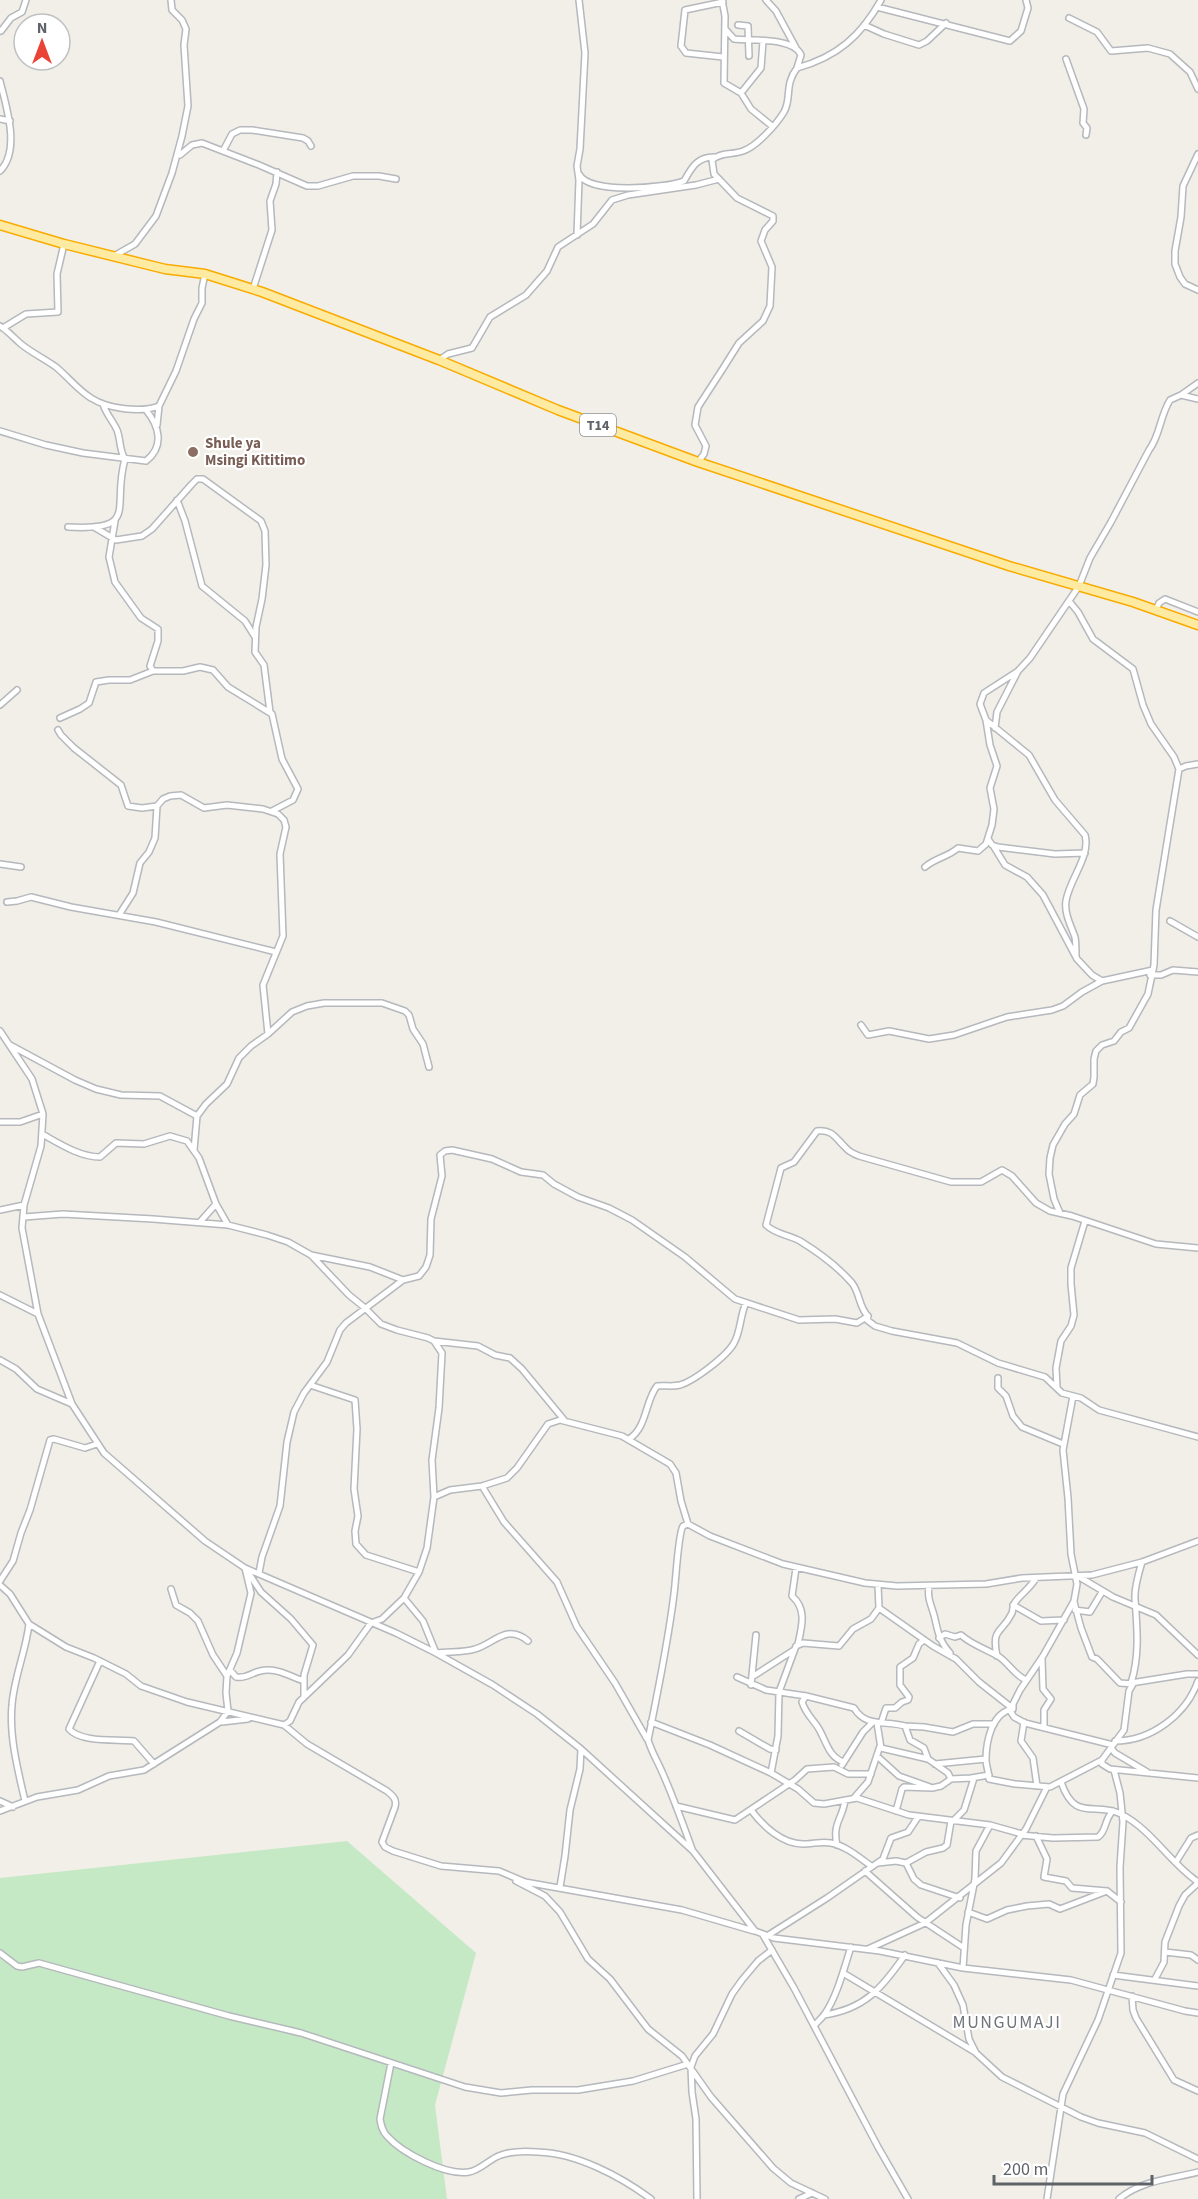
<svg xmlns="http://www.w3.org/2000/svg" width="1198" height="2199" font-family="'Source Sans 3',sans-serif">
	<rect width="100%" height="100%" fill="#f1efe8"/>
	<path fill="#c5e8c5" d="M347,1841L476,1953L435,2105L447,2199H0V1878Z"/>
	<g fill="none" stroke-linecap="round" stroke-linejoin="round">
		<defs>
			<path id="minor" d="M722,0L725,16L724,83L741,93L751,109L772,126
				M766,0L776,11L796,48
				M877,7L1010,41L1021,31L1028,8L1026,0
				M1069,18L1097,32L1111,51L1148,48L1170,54L1190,72L1198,89
				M738,25L748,26L749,56
				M864,25L884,34L919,45L927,41L946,23
				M725,29L734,39C750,41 794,37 801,55L797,68
				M1,31L11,18L22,12L26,0
				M723,57L686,53L681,46L685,10L723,2
				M1066,59L1084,109L1083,123L1087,128L1086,135
				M0,81C6,106 21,150 0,171
				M741,93L761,68L763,41
				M0,119L10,121
				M223,151L232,134L240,130H252L303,138L308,141L311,146
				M1198,154L1183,186L1181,217L1175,251V264L1180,277L1185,284L1198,290
				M180,155L192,145L202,143L259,165L307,186H318L353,176H379L396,179
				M579,174C589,195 665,188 684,181C692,167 697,157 714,157
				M577,235L579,180L577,166L580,149L585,53L579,0
				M114,256L135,244L156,216L172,173L182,136L188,106L184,45L186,29L182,20L172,10L171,0
				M253,289L272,230L270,201L276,184L277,172
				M0,326C8,331 14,338 21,344C32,353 45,359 56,367C68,377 78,390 91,398C108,409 141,413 159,406L176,371L194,319L202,303V288L205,274
				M3,328L26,314L58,312L57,274L64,244
				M439,360L448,354L472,348L490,317L526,295L547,271L558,247L593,224L612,200L628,195L696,185L719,179
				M1181,395L1198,383
				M157,425L159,406
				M0,431L46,445L83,453L146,461C165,446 159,426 146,410
				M698,462L704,454L706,446L695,425L698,407L722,370L739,343L763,321L770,306L772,267L761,241L765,230L773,221V216L737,198L714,174L712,160C721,152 732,155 743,151C757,146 776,125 784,112C792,98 784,85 797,68C837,57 861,36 881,0
				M177,500L185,521L202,586L245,621L255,637
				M115,521L109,557L115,582L141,618L158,629V641L150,666L153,671
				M68,527C141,531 111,508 125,459C119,450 121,440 117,430C113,421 106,414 103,404
				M94,527L116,540L142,536L152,529L192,484L197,479H203L261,521L265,531L266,565L262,599L256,627L255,652L264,665L270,712
				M1156,610L1159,603L1165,599L1198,612
				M0,705L17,690
				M60,718L80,709L89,703L96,682L109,680H130L153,671H183L200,667L213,670L228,687L272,714L282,759L298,789L293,800L272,811
				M995,728L997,712L1018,671
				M58,730L61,735L74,748L121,785L128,806L142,808L157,806
				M1179,769L1186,766L1198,764
				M988,839L992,845L998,847L1055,854L1085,853
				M994,847L1005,865L1027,877L1043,895L1077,959L1092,975L1102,981
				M0,864L21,867
				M925,867C935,858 948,857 958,848L978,851L986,844L992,825L994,809L990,788L997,766L990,745L986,720
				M7,902L17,901L31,897L71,907L156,922L276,952
				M119,915L133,893L140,863L149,852L155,838L157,806L163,799L170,796L181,795L204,808L227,805L263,809L278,814L284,820L286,827L280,854L283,936L263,985L268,1034
				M1170,921L1198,937
				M1076,956C1076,950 1076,943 1075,937C1071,926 1064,913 1066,901C1069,880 1091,856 1085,835L1055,800L1029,755L986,720L980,704L984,693L1018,671L1030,658L1079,586L1090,558L1111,522L1149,450C1160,436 1160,416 1170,400L1181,395L1198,399
				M1150,975H1161L1173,970L1198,972
				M861,1025L868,1035L889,1031L929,1039L954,1035L1007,1017L1052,1010L1063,1006L1082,992L1102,981L1153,970
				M0,1031L32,1079L43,1114L41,1146L24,1205L22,1228L38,1314L72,1404L104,1453L205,1541L245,1568L396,1633L436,1653L493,1685L537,1714L581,1749L693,1851L755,1931L774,1938L880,1951L963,1968L1071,1980L1185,2011L1198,2013
				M10,1045L75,1080L96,1089L121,1095L160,1096L197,1116
				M0,1122H20L43,1114
				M42,1134C60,1144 80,1157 100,1157L116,1143L144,1144L170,1136L187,1141L199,1158L216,1204L228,1225
				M194,1150L197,1116L206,1104L227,1084L239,1058L251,1046L268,1034L292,1012L307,1006L324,1003H382L405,1011L409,1015L413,1029L423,1044L429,1067
				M0,1210L24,1205
				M1060,1213L1054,1199L1049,1174L1050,1158L1053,1145L1065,1124L1074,1114L1080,1095L1093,1084L1094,1077V1059L1096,1051L1102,1045L1114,1041L1121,1032L1129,1028L1148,994L1154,965L1156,910L1179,769L1174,757L1151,724L1143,705L1133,669L1093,639L1078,612L1069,601
				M200,1222L216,1204
				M1198,1248L1156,1244L1072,1216L1050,1211L1036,1203L1012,1176L1002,1170L981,1182H951L859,1156C854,1154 849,1152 846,1148C836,1139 833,1129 817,1131L794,1162L781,1168L766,1225C775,1234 789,1235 800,1241C818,1252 838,1267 852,1283C860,1293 859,1308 868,1316L867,1320L875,1326L892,1331L957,1343L998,1363L1045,1377L1062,1393L1081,1398L1099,1410L1198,1437
				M311,1255L370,1267L403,1280L419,1276L426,1267L430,1255L431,1219L442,1176L440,1155L445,1151L452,1150L492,1159L521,1172L543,1175L554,1184L578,1197L609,1208L632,1220L685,1257L735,1299L799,1320L835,1319L857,1323L868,1316
				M0,1295L38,1314
				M434,1341L478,1346L495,1355L510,1358L522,1369L565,1421
				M0,1360L16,1369L37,1389L72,1404
				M998,1378V1388L1006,1396L1013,1416L1022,1427L1063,1444
				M310,1385L355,1400L357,1429L354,1489L358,1516L355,1531L356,1544L366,1555L419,1572
				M1057,1387L1056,1368L1061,1341L1071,1326L1074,1315L1071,1284V1268L1085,1221
				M1073,1396L1063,1450L1068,1498L1071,1554L1077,1584L1074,1601L1043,1656L1020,1690L1013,1704V1709C992,1712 986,1741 986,1760C986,1766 989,1772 989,1779L1015,1784L1050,1787L1102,1760L1124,1730L1129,1691L1133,1684L1131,1683C1140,1656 1137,1626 1135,1599C1134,1588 1139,1572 1142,1562
				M629,1439C647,1428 645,1401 657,1386C664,1385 672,1387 680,1385C694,1381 727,1356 734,1343C741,1331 740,1315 746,1303
				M482,1486L504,1522L557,1582L577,1627L615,1683L647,1739
				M434,1497L450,1490L482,1486L507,1478L517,1468L548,1424L560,1420L622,1436L670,1464L676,1473L681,1501L688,1524
				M796,1568L792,1596C807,1609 802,1626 798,1644
				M248,1572L261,1592L291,1619L313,1645L304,1675V1696
				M259,1573L262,1557L280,1506L287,1442L294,1412L304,1393L327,1362L340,1330L346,1323L403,1280
				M1076,1575L1113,1597L1156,1615L1198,1655
				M0,1581L13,1561L21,1533L30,1510L50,1440L54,1439L85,1448L97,1444
				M0,1585L10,1594L29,1624L66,1647L94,1658L126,1674L141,1686L187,1702L284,1725L290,1721L299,1702L348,1655L371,1623L382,1619L404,1598L419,1572L427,1548L434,1497L432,1460L439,1408L442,1353L434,1341L428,1338L397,1330L381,1324L365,1308L349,1295L311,1255L288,1242L267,1235L228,1225L153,1219L63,1214L24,1217
				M878,1585L879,1608L933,1646L956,1659L979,1682L1012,1708
				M929,1586C927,1601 932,1605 935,1619C938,1633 940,1642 950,1653
				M171,1589L176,1605L190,1613L198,1621L213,1655L227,1676
				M404,1598L423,1621L436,1653C448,1651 463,1653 475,1649C494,1644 506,1623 528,1641
				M1074,1602L1081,1628L1092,1657L1097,1659L1120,1683L1133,1684
				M1013,1605L1041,1621L1064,1620
				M1075,1610L1090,1612L1102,1592
				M939,1638L945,1634L955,1637L961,1635C972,1645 986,1649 998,1656C1009,1663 1014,1675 1026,1680
				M997,1656C991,1627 1002,1634 1012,1613C1013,1610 1013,1606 1014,1604C1018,1596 1030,1589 1036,1578
				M1042,1659L1043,1689L1051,1699L1044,1710V1727
				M100,1661L69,1729C81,1743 117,1739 134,1741L154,1764
				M230,1670L236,1677C246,1679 251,1673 260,1671C276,1667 289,1676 304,1681
				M737,1677L766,1690L806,1696L854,1708C866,1728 885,1720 905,1726L910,1740L924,1748L928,1759L948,1773L951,1779
				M752,1677L794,1650
				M1131,1683L1187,1674H1198
				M751,1685L756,1635
				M806,1696L802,1702C806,1715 815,1721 820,1731C827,1744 829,1756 843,1762
				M1009,1709L1014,1717L1025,1723L1113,1745
				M222,1722L248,1719
				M651,1722L710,1745L771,1773L798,1789L814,1803L824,1804L857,1798L909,1815L990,1825L1022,1834
				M1024,1722L1021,1741L1033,1758L1037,1786
				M877,1723L881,1748L928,1759
				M881,1723L886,1708H895L902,1702L908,1700L909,1697L900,1685V1667L913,1658L919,1644L924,1640
				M284,1725L307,1744L387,1791C393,1796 397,1799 395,1807L382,1842L385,1847L393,1851L441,1866L499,1871L525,1882L682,1910L754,1931
				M905,1726L924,1727L953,1732L973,1724H994
				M739,1731L770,1749L776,1750
				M1115,1741C1151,1741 1186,1715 1198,1681
				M1111,1748L1115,1753L1147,1772
				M877,1756L899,1776L930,1787
				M1102,1760V1764L1110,1769L1198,1778
				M935,1764L986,1759
				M842,1765L863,1732L873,1722
				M771,1773L778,1736L779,1692L796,1646L803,1643L839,1646L853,1629L871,1619L879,1608
				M1061,1782C1075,1823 1094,1801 1121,1814C1152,1830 1170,1863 1198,1882
				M854,1798L868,1782L880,1746
				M0,1801L13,1807
				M25,1801C18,1771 9,1736 12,1705C14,1677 26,1651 29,1624
				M676,1806L735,1820L795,1780L807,1769L834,1767L848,1774H871
				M751,1810C763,1826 782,1844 803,1844C813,1844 822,1841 831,1843C846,1846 859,1857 871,1866
				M0,1811L37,1797L78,1790L109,1776L144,1770L220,1722L228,1711L226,1693L227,1676L237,1653L251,1593L245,1568
				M896,1811L902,1789L904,1787L932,1788L941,1786L951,1779L971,1778L989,1775
				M953,1821L964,1810L974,1778
				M1021,1835L1053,1838L1098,1837C1107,1831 1104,1819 1113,1811
				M1036,1836L1047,1859L1044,1877L1066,1881L1072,1888L1107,1891L1121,1902
				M837,1845C832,1823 843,1818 845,1800
				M692,1849C683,1824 674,1799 663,1774C658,1762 652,1753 648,1740C658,1691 668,1643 674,1594C676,1580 678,1534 683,1526L688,1524L710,1536L783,1564L865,1583L897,1586L986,1584L1022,1578L1092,1575L1142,1562L1198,1541
				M1176,1862L1191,1838L1198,1835
				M878,1863L896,1861L906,1863L914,1879L921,1885L960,1898
				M906,1863L926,1852L943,1848L947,1845L951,1821
				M865,1871L917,1917L964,1948
				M516,1881L545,1896L560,1912L588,1959L610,1979L648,2029L682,2056L711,2097L773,2168L791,2183L825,2199
				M560,1887L565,1856L570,1810L580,1769L581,1749
				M968,1912L987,1919L1007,1910L1027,1906L1049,1904L1060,1909L1107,1891
				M763,1935L794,1988L878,2147L908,2199
				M767,1936L827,1898L883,1859L891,1838L908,1832L918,1817
				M868,1949L925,1923L1001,1863L1026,1829L1047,1787
				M1165,1952L1191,1955L1198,1960
				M0,1953L17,1966L22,1967L39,1963L229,2016L301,2033L465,2087L501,2093L532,2090H578L633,2081L688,2064
				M938,1963L954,1985L963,2005L969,2039L976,2053L1002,2077L1081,2117L1098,2123L1145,2133L1198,2159
				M963,1968L966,1925L975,1879L976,1851L990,1825
				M843,1973L975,2052
				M1113,1975L1198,1986
				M1155,1979L1164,1962L1165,1942L1179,1906L1185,1895L1198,1883
				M1132,1996L1133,2010L1136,2018L1174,2080L1198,2091
				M824,2015C865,2009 882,1988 905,1955
				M814,2026C817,2022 821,2019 824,2015C837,1997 844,1968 851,1947
				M391,2063L380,2119C381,2125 382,2131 387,2136C402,2153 446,2176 469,2172C481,2170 489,2159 501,2155C512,2151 526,2151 538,2152C576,2153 620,2176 651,2199
				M697,2199L696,2119L692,2092L691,2067L695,2056L713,2034L732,1994L742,1980L758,1961L772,1950
				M799,2199L812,2193
				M1047,2199L1063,2094L1098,2020L1121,1953L1120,1867L1123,1822L1120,1793L1114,1770
				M1119,2199C1141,2180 1172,2179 1198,2172"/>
			<path id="trunk" d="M0,225L64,244L165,269L205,274L262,292L439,360L558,410L698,462L1009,566L1133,602L1198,625"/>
		</defs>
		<use href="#minor" stroke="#b5b8bc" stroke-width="8"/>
		<use href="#trunk" stroke="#f9ab00" stroke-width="11"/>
		<use href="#minor" stroke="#fff" stroke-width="5"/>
		<use href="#trunk" stroke="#feeaa1" stroke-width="8"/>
	</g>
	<circle fill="#8d6e63" stroke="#fff" stroke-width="2" cx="193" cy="452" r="6"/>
	<g text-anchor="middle" stroke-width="4.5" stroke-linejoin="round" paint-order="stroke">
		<rect fill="#fff" stroke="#8f9295" stroke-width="1.5" x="580" y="414" width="36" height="22" rx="4.5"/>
		<g font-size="14" font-weight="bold" fill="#5f6368">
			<text x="598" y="430">T14</text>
		</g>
		<g font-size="15" font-weight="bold" fill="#785e54" stroke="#fff" text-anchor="start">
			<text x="205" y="448">Shule ya<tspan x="205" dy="17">Msingi Kititimo</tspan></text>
		</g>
		<g font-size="18" letter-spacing="1.5" fill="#70757a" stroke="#fff">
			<text x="1007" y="2028">MUNGUMAJI</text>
		</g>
	</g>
	<g transform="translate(42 42)"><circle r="28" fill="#ffffff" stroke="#bfc1c3" stroke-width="1.5"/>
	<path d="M0-4.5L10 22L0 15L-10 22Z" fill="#ea4335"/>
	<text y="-9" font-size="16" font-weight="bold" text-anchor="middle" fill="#5f6368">N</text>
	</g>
	<path d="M994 2175v9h158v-9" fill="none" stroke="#5f6368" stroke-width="3"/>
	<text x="1003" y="2175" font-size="18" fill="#5f6368" stroke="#ffffff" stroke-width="4.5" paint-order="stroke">200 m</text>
</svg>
